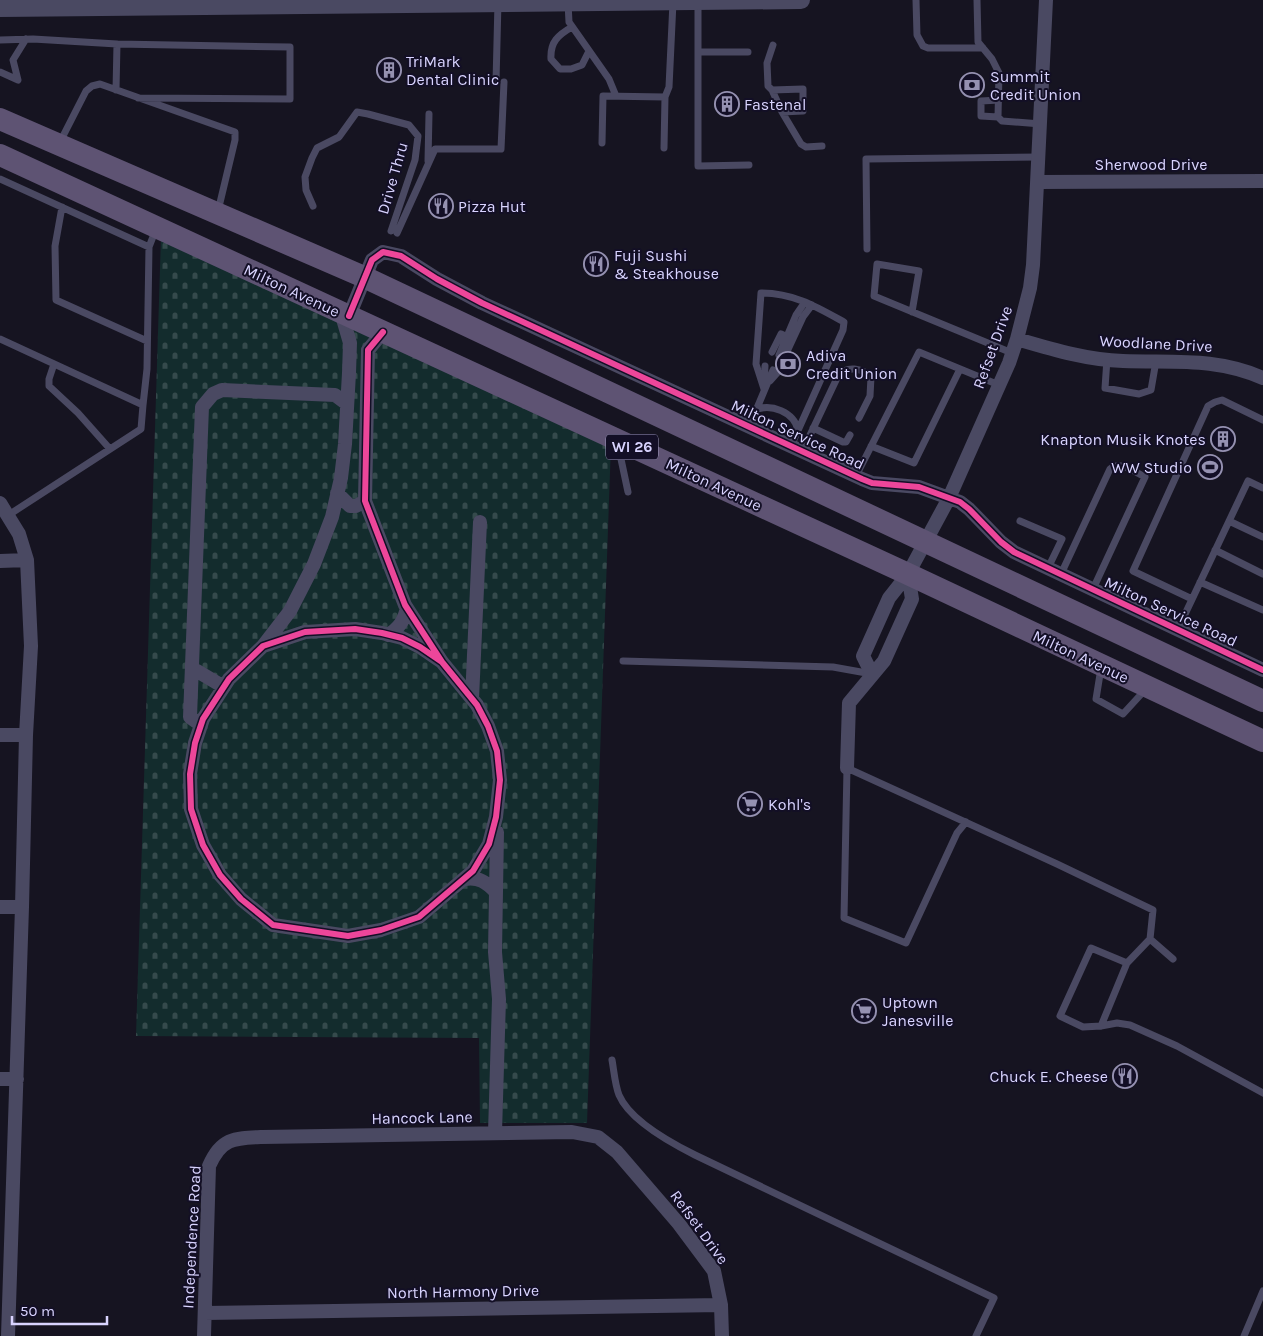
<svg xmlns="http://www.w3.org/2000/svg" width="1263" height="1336" font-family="Karla,sans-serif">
	<defs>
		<pattern id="cemetery-stones" width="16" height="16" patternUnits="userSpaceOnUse" patternTransform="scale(1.25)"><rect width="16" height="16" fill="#132c2d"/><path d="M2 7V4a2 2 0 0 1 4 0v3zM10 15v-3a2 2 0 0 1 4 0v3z" fill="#354a4c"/></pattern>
	</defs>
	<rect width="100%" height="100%" fill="#161421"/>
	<path fill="url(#cemetery-stones)" d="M161,237L611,444L587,1123H480L479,1038L136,1036Z"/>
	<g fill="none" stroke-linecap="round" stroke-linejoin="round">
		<path stroke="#4a4962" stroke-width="7" d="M916,0L917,35L923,46L928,48H983
			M977,0L978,42L992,59L999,73L998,117L1002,121L1041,124
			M698,1V166L749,165
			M568,3L569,22L609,79L616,96
			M572,27C558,35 550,42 551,59L560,69H571L582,65L589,51
			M0,40L33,39L117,44
			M698,52H748
			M0,72L18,80L13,60L26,39
			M496,82L498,2
			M116,90L117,44L290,47V99L138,98
			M772,90L782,112L803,111V89L772,90L768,86L767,63L773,45
			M782,112L801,144L806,147L822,146
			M998,117L981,116V101L999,100
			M60,142L86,91L92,86L100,84L235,132V140L218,211
			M602,143L603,96L665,97
			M664,148L665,97L669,87L673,2
			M428,161L429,114
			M0,179L149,247L156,229
			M313,206L306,190L305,177L312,158L317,148L339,137L357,112L368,114L409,125L418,136L415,160L391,231
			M62,207L55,246L56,300L147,341
			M397,233L435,149H501L504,82
			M867,249L866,159L1039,157
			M912,312L919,271L877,264L874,296C920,315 966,334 1012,353
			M0,339L143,405L141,429L7,516
			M772,352L781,334L787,337
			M779,355L796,315L805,302
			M784,358L803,317L812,305
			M1107,359L1105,388L1139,394L1151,390L1156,361
			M54,364L49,379V386L78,413L110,449
			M770,381L778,372
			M764,384L765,366
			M764,389L756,364L761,293C794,293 817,307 844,322L843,330L791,446
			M143,405L147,369L149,247
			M755,410C771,403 794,412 798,430
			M749,427L773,370
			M813,428L843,442H846L850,435
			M618,445L628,492
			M871,446L914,463L960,369
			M802,452L838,376C847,365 862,368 871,377L870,396L859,418
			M856,476L919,352L999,385
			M1020,521L1062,539L1048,568
			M1229,521L1263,537
			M1215,550L1263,574
			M1061,574L1110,469C1120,460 1135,472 1145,477L1093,589
			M1200,582L1263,610
			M1192,599L1133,571L1208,406L1215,402L1222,400L1263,420
			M1178,629L1248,481L1263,488
			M623,661L833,667L872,674
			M1101,668L1096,699L1123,714L1145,690
			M966,822L957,833L906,943L844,918L847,768L1057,864L1153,910L1150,939L1173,959
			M1127,963L1091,948L1060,1016L1083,1027L1101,1026L1117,1023L1130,1025L1177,1046L1263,1093
			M1101,1026L1127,963L1150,939
			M612,1060C614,1071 615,1085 619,1095C630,1121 671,1143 695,1155L994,1298L976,1336
			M1244,1336L1263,1291"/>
		<path stroke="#4a4962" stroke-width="14" d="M1038,182L1263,181
			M349,316L372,260L383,252L401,256L437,279L482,303L862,479L872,483L919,487L960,502L969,509L1001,542L1014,552L1263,670
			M383,332L368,350L365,501L405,605L442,662L477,705L488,726L497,751L500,780L496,817L489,844L473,871L419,917L381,930L348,936L273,925L241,899L220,875L203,845L191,809L190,774L195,743L203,719L229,679L263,646L305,632L355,629L382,633L402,638L420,647L442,662
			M1017,339C1051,349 1087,360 1123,361C1173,363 1215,357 1263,378
			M337,493L350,506H356L365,501
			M0,503L19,534L27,560L31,646L26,735L22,907L8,1336
			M0,561L27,560
			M388,635C399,628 404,621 407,608
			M263,646L290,611L314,564L332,517L341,478L345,444L349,373L350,343L341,312
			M192,668L224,687
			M872,674L863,656L889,598L908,574L949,498L1009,363L1017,339L1030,288L1033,265L1046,0
			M472,699L480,522
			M201,725L190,717L202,407L213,394L222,390L335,395L347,404
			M0,735H26
			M847,768L849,703L884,661L912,599L908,574
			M465,879C479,877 486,882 496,892
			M0,907H22
			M0,1079H17
			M495,1133L499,999L495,952L497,832
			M205,1313L721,1305
			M204,1336L209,1166C221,1138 234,1138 262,1137L572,1132L598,1137L617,1152L679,1224L714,1271L721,1305L722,1336"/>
		<path stroke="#4a4962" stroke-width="18" d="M0,8L801,0"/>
		<path stroke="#5e5373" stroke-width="22" d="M0,119L364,277L1263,701
			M0,155L908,574L1263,741"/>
		<defs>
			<path id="cycleway" d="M349,316L372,260L383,252L401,256L437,279L482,303L862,479L872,483L919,487L960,502L969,509L1001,542L1014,552L1263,670
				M383,332L368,350L365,501L405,605L442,662L477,705L488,726L497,751L500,780L496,817L489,844L473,871L419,917L381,930L348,936L273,925L241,899L220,875L203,845L191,809L190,774L195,743L203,719L229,679L263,646L305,632L355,629L382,633L402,638L420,647L442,662"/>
		</defs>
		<use href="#cycleway" stroke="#130f26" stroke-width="9"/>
		<use href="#cycleway" stroke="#ed469a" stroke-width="6"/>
	</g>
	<defs>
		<symbol id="building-ring" viewBox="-11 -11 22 22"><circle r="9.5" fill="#130f26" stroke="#9591b1" stroke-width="1.5"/><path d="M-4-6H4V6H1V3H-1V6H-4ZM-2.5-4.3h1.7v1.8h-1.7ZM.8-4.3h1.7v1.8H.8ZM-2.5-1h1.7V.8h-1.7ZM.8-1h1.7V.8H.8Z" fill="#9591b1"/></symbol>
		<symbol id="bank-ring" viewBox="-11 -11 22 22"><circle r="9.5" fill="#130f26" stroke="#9591b1" stroke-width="1.5"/><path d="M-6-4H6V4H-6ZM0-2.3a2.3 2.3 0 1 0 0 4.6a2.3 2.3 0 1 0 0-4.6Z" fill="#9591b1"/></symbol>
		<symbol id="restaurant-ring" viewBox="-11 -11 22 22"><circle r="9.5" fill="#130f26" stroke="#9591b1" stroke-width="1.5"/><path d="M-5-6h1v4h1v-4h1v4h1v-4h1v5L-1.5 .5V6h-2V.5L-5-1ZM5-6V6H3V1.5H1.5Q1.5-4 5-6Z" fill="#9591b1"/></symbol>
		<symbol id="stadium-ring" viewBox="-11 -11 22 22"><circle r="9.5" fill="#130f26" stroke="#9591b1" stroke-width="1.5"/><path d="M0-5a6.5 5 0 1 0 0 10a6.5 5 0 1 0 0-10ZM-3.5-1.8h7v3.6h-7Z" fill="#9591b1"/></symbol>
		<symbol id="supermarket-ring" viewBox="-11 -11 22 22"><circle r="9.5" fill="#130f26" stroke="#9591b1" stroke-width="1.5"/><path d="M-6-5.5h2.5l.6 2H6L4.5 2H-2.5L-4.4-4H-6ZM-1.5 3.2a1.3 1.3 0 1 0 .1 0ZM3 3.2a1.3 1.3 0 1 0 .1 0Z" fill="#9591b1"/></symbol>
	</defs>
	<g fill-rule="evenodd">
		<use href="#building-ring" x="375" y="56" width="28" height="28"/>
		<use href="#bank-ring" x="958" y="71" width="28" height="28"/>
		<use href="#building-ring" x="713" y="90" width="28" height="28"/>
		<use href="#restaurant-ring" x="427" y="192" width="28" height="28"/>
		<use href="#restaurant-ring" x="582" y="250" width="28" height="28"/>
		<use href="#bank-ring" x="774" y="350" width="28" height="28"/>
		<use href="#building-ring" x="1209" y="425" width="28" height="28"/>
		<use href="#stadium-ring" x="1196" y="453" width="28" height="28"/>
		<use href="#supermarket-ring" x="736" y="790" width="28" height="28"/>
		<use href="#supermarket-ring" x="850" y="997" width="28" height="28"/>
		<use href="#restaurant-ring" x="1111" y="1062" width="28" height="28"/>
	</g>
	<g text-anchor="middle" stroke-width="4" stroke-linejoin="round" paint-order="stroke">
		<rect fill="#130f26" stroke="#9e99be" stroke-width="1" x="606" y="434.5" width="52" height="25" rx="4"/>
		<g font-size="15" font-weight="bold" fill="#d9d4ff">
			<text x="632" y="452">WI 26</text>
		</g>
		<g font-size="16" fill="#d9d4ff" stroke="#130f26" text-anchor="start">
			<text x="406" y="67">TriMark<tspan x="406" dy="18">Dental Clinic</tspan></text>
			<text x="990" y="82">Summit<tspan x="990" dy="18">Credit Union</tspan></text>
			<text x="744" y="110">Fastenal</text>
			<text x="458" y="212">Pizza Hut</text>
			<text x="614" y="261">Fuji Sushi<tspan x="614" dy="18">&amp; Steakhouse</tspan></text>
			<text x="806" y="361">Adiva<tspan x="806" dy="18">Credit Union</tspan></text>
			<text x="1206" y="445" text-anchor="end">Knapton Musik Knotes</text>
			<text x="1192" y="473" text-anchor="end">WW Studio</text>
			<text x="768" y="810">Kohl's</text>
			<text x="882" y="1008">Uptown<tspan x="882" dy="18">Janesville</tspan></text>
			<text x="1108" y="1082" text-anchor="end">Chuck E. Cheese</text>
		</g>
		<g font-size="16" fill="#d9d4ff" stroke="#130f26">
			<text x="1151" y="170">Sherwood Drive</text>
			<text transform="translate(392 178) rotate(-74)" y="6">Drive Thru</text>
			<text transform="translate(292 290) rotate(25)" y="6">Milton Avenue</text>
			<text transform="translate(1156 343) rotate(3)" y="6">Woodlane Drive</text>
			<text transform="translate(992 347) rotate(-70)" y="6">Refset Drive</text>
			<text transform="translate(798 434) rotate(25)" y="6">Milton Service Road</text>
			<text transform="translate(714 484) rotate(25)" y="6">Milton Avenue</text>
			<text transform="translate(1171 611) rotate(25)" y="6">Milton Service Road</text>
			<text transform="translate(1081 656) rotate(25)" y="6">Milton Avenue</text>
			<text transform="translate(422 1117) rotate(-1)" y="6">Hancock Lane</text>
			<text transform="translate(700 1227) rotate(54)" y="6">Refset Drive</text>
			<text transform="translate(191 1237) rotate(-87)" y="6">Independence Road</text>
			<text transform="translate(463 1291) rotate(-1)" y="6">North Harmony Drive</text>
		</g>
	</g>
	<path d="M12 1316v8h95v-8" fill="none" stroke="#d9d4ff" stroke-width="2.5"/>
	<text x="20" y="1316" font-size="15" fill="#d9d4ff" stroke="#130f26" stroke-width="4" paint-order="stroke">50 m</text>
</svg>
